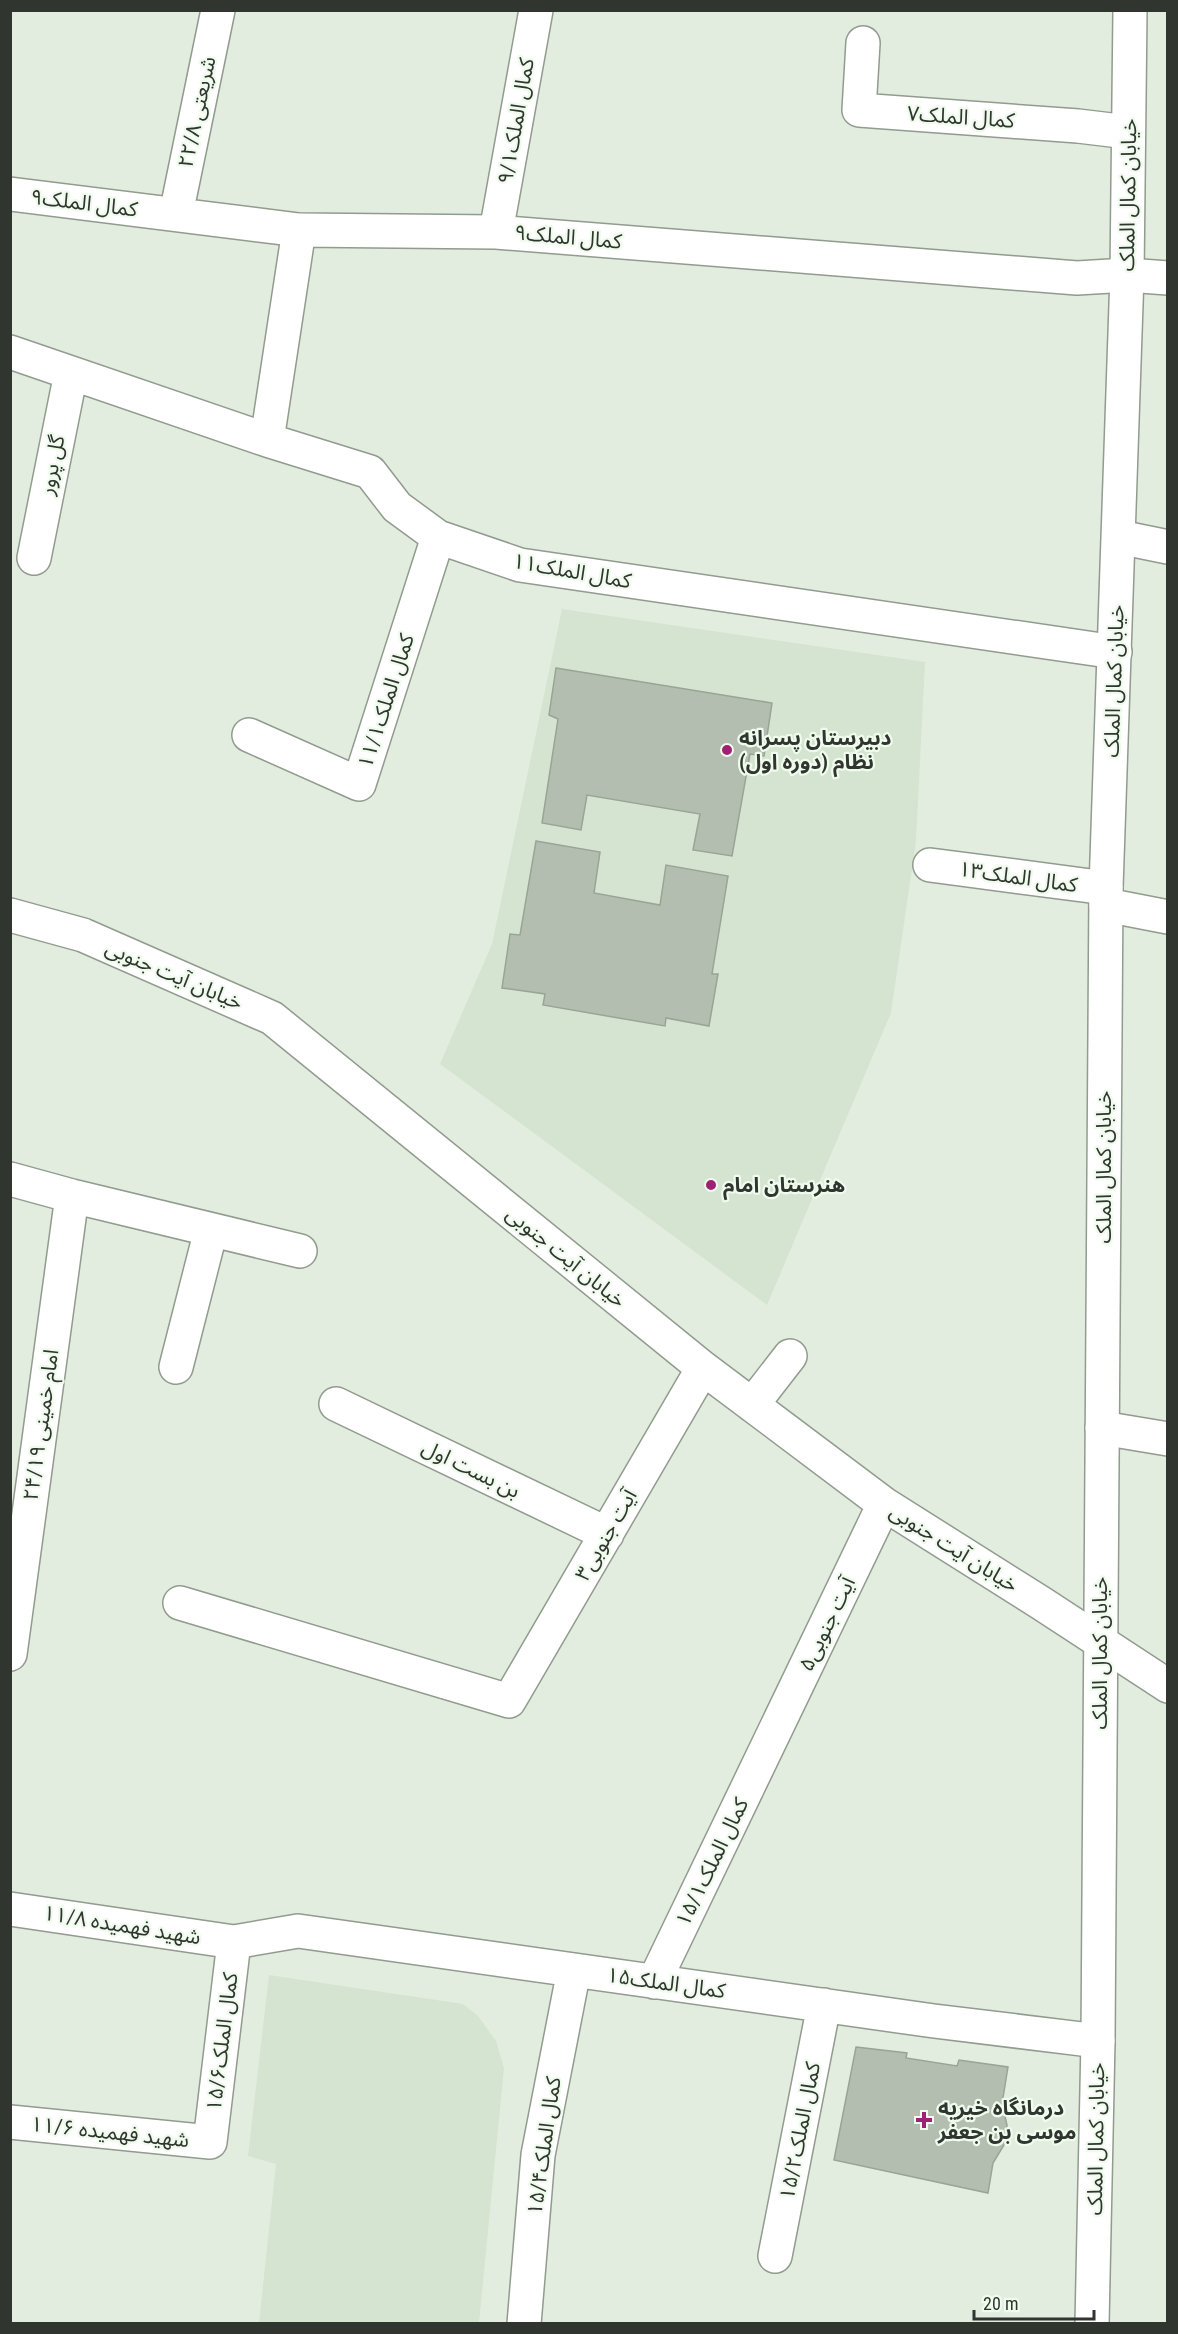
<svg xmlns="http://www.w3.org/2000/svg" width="1178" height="2334" font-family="'Roboto Condensed','Noto Sans Arabic',sans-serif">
	<rect width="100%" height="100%" fill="#e2eddf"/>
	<path fill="#d4e4d0" d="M562,609L925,662L916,841L891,1013L767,1305L440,1064L492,944Z
		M269,1975L463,2004L478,2016L496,2041L504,2068L479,2323H259L276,2164L248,2156Z"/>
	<path fill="#b3beb0" stroke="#99a496" stroke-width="1.5" d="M556,668L772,703L764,756L750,754L732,856L693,850L700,814L587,795L581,830L542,823L558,719L549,715Z
		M536,841L600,852L594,893L660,905L666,865L728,876L712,974H718L709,1026L666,1018L665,1026L543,1005L545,994L502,988L510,934L520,935Z
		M856,2047L907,2053L906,2058L957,2066L959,2060L1008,2067L1002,2104L1007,2125L1006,2135L1004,2145L993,2163L988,2193L834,2160Z"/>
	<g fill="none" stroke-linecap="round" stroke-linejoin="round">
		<defs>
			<path id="minor" d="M863,43L859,110L1078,126L1128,132
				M10,194L299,230L496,232L1077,278L1127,275L1168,278
				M176,214L218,10
				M496,232L536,10
				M10,352L267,440L370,472L397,507L438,537L520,565L1115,652
				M267,440L299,230
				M1119,537L1168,547
				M34,558L71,373
				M249,735L359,784L438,537
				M930,865L1106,888
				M1106,905L1168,917
				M10,915L83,935L272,1018L703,1368L884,1504L1041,1603L1168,1686
				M10,1179L72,1196L300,1251
				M176,1367L211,1230
				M336,1404L607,1534
				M752,1405L790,1356
				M1102,1428L1168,1439
				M180,1603L509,1701L703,1368
				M10,1654L72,1196
				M10,1909L234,1942L298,1931L934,2021L1098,2041
				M654,1982L884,1504
				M10,2122L210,2142L234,1942
				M775,2256L824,2005
				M524,2324L538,2155L574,1970"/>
			<path id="major" d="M1092,2324L1098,2041L1106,888L1127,275L1130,10"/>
		</defs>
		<use href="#minor" stroke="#919b8e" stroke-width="36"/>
		<use href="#major" stroke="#919b8e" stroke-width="36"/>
		<use href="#minor" stroke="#fff" stroke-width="33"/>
		<use href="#major" stroke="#fff" stroke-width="33"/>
	</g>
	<g fill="#9f2175" stroke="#effbec" stroke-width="2">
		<circle cx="727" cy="750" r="6"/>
		<circle cx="711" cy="1185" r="6"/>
		<path d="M921 2111h6v6h6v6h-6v6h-6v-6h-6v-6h6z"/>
	</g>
	<g text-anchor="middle" stroke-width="4.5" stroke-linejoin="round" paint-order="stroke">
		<g font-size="21" fill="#313530" stroke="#effbec">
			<text transform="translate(197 112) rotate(-78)" y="7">شریعتی ۲۲/۸</text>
			<text transform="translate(961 117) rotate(4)" y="7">کمال الملک۷</text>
			<text transform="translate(516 121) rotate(-80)" y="7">کمال الملک۹/۱</text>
			<text transform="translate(1128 195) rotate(-89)" y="7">خیابان کمال الملک</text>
			<text transform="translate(84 203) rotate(7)" y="7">کمال الملک۹</text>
			<text transform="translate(568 237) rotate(5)" y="7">کمال الملک۹</text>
			<text transform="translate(52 465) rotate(-79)" y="7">گل پرور</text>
			<text transform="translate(572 571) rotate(10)" y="7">کمال الملک۱۱</text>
			<text transform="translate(1114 681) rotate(-88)" y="7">خیابان کمال الملک</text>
			<text transform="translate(386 701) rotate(-72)" y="7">کمال الملک۱۱/۱</text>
			<text transform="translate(1018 877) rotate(8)" y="7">کمال الملک۱۳</text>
			<text transform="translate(174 975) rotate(23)" y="7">خیابان آیت جنوبی</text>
			<text transform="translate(1104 1167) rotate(-90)" y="7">خیابان کمال الملک</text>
			<text transform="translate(566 1257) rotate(39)" y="7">خیابان آیت جنوبی</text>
			<text transform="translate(41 1425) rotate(-82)" y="7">امام خمینی ۲۴/۱۹</text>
			<text transform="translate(471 1469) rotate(26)" y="7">بن بست اول</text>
			<text transform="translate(606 1535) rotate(-60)" y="7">آیت جنوبی۳</text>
			<text transform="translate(954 1548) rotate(32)" y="7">خیابان آیت جنوبی</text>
			<text transform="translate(827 1624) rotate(-64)" y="7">آیت جنوبی۵</text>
			<text transform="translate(1100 1653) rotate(-90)" y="7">خیابان کمال الملک</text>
			<text transform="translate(712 1862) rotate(-64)" y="7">کمال الملک۱۵/۱</text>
			<text transform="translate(122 1925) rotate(9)" y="7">شهید فهمیده ۱۱/۸</text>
			<text transform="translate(666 1983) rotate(8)" y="7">کمال الملک۱۵</text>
			<text transform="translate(222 2042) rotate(-83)" y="7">کمال الملک۱۵/۶</text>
			<text transform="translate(800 2131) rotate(-79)" y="7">کمال الملک۱۵/۲</text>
			<text transform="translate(110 2132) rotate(6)" y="7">شهید فهمیده ۱۱/۶</text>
			<text transform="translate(1096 2139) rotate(-89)" y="7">خیابان کمال الملک</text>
			<text transform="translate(544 2146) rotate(-82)" y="7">کمال الملک۱۵/۴</text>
		</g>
		<g font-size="21" font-weight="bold" fill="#313530" stroke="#effbec" text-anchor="start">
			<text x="739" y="745">دبیرستان پسرانه<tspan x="739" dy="24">نظام (دوره اول)</tspan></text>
			<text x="723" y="1192">هنرستان امام</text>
			<text x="938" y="2115">درمانگاه خیریه<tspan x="938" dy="24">موسی بن جعفر</tspan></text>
		</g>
	</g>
	<rect width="1178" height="2334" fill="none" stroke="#313530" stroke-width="24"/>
	<path d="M974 2310v9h120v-9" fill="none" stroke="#313530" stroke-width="3"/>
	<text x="983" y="2310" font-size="18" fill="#313530" stroke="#effbec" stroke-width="4.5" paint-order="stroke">20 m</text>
</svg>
